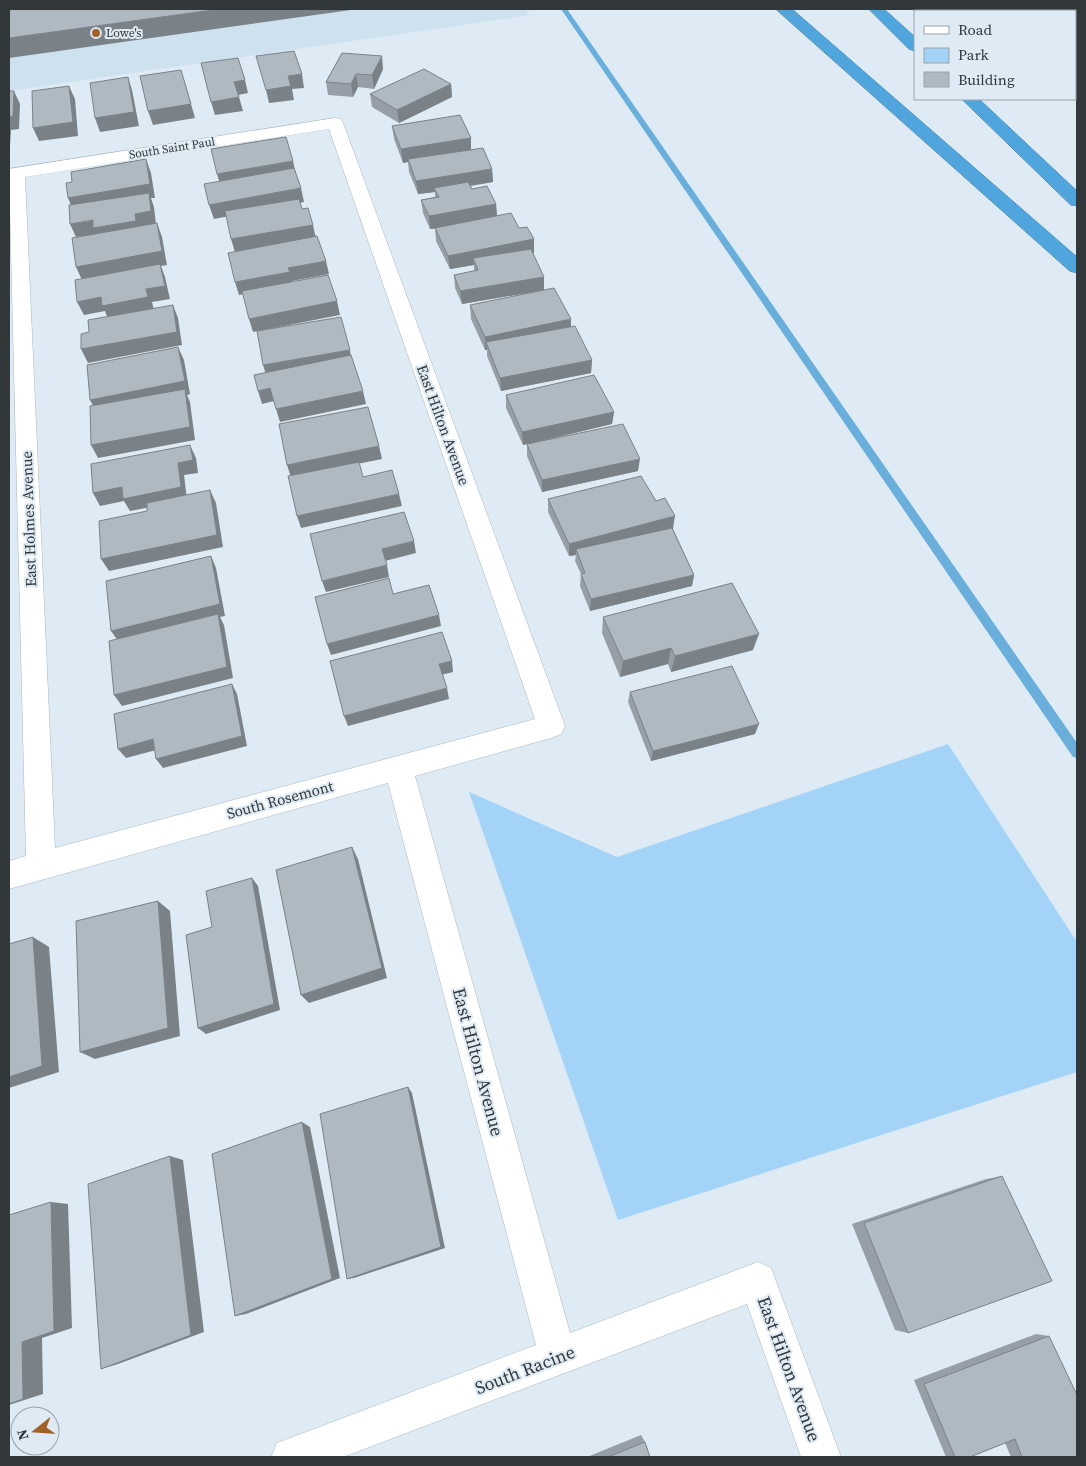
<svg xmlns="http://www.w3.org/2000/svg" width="1086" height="1466" font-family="'Source Serif 4',serif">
	<rect width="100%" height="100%" fill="#dfebf4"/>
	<path fill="#cee1ef" d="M9,9H525L530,15L9,91Z"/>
	<path fill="#a3d4f7" d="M948,744L1077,942V1072L618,1220L469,792L617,857Z"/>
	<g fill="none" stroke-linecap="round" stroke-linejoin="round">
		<path fill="#6aafdc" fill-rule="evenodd" d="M561,9H567L1077,743V758L1073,757Z"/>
		<defs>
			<path id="street" d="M335,118L341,119L343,123L565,726L561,734L551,738L415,776L570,1333L758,1262L771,1268L841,1457H801L747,1304L343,1457H271L277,1443L536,1345L388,783L9,889V861L26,856L9,169ZM329,129L535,719L55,848L25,177Z"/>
			<path id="highway" d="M776,9H792L1077,257V273L1070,271Z
				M869,9H884L915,37V51L909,49Z
				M997,9H1013L1014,11H998Z
				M1075,62L1077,63V74L1075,73Z
				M962,99H979L1077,191V206L1071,205Z"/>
		</defs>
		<use href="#street" stroke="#abb7bf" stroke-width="1"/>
		<use href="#highway" stroke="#467fa3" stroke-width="1"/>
		<use href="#street" fill="#fff" fill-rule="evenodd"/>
		<use href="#highway" fill="#50a6dc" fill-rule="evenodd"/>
	</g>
	<path fill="#969fa7" d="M342,53L383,69L374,89L358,87L353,97L328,95L326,82Z
		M451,84L452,97L399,123L372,107L370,94Z
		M392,126L471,149L492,169L493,182L471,186L472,189L496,204L497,216L519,228L534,239V253H533L544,290L462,304L455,288L454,275L474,271V265L450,269L436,241L435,229H430L423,213L421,200L435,197V192L418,194L409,172L408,162L403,163L394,139Z
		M470,305L571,326L592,360L591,373L501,391L487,356V350H485L471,319Z
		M506,395L614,412L612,424L546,440L638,471L542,492L527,456V444L523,445L506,408Z
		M548,499L656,501L673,529L694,575L692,586L590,611L580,586L581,574L575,561L576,555L569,556L548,512Z
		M603,617L753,650L671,672L668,664L620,677L602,633Z
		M630,692L755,734L651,761L628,702Z
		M1002,1176L908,1333L895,1330L852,1224L986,1179Z
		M1036,1334L1049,1336L1077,1457H1011L1005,1443L970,1457H946L914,1380Z
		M641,1435L645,1442L650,1457H587Z"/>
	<path fill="#7a8288" d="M220,9H358L9,58V38Z
		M382,56L383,69L374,89L372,75Z
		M302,74L304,88L292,89L294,100L269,103L266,90L288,76Z
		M356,74L358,87L353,97L351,84Z
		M128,77L132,90L139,126L100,132L95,118Z
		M245,80L248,93L238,95L234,82Z
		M185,83L195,118L153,125L148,111Z
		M451,84L452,97L399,123L397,110Z
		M69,86L75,99L78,136L39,141L33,128Z
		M14,91L20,104L19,129L11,130L10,147H9V117Z
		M239,97L243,111L215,115L211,102Z
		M471,138V152L408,159V162L403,163L401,149Z
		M146,159L151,173L155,198H151L154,207L156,225L76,237L70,224L135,214L74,212L68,198Z
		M293,161L296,174L221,187L217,174Z
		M492,169L493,182L436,191L434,188L435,192L418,194L416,181Z
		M301,188L304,202L214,219L209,205Z
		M496,204L497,217L430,229L429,216Z
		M157,223L162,237L167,265L161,266L165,277L170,299L152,302L154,310L108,319L105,311L84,315L77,302L101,297H148L82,280L76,267Z
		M313,225L316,239L235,252L231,239Z
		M534,239V253L476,264L473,258L474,265L450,269L448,256Z
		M326,261L329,274L292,281L293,285L239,295L235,282L288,268Z
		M544,277V290L462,304L460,291Z
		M337,301L340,315L253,332L249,319Z
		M173,305L178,318L182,345L88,363L81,349Z
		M571,319V332L486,342L487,350H485V337Z
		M178,347L184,360L190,394L187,395L190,402L195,440L98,458L91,445L97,413L90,400Z
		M350,350L352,363L267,378L263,365Z
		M592,360L591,373L501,391L500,378Z
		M270,388L274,401L262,404L258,391Z
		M363,391L366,404L280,422L276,409Z
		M614,412L612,424L523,445L522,432Z
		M190,445L196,458L198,473L184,475L187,500L130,511L124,501L100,506L93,493L178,463Z
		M379,446L382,459L291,477L287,465Z
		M640,459L638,471L542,492V480Z
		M210,490L216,503L223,547L109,571L101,559Z
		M399,494L402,506L301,528L297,516Z
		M675,516L673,529L578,554L576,549V555L569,556V544Z
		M414,541L416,553L385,561L382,549Z
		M211,556L216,568L225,616L220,617L224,625L233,678L122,706L114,695L119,642L111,631Z
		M387,565L389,577L326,592L322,581Z
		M694,575L692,586L590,611L591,599Z
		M439,615L441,626L331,655L327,644Z
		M759,634L753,650L671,672L675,656Z
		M671,648L668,664L620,677L623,661Z
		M452,661L453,672L441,675L439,664Z
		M232,684L237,694L247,746L163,768L156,759Z
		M447,688L449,699L348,726L344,716Z
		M759,724L755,734L651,761L653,751Z
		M153,739L160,749L126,758L118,749Z
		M352,847L358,859L387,978L309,1003L301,995Z
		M252,878L258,886L280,1010L206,1034L198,1028Z
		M158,901L170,911L180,1036L95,1059L80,1052Z
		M33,937L49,947L59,1072L9,1088V1077Z
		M408,1087L412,1093L445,1248L354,1278L347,1279Z
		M302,1122L310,1127L340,1278L246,1314L235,1316Z
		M170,1156L183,1160L204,1332L118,1364L101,1369Z
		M51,1202L68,1204L72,1328L42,1338L43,1394L9,1405Z"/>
	<path fill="#aeb9c2" stroke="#7a8288" d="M9,9H220L9,38Z
		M294,51L302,74L288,76L291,86L266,90L256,56Z
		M342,53L382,56L372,75L356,74L351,84L326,82Z
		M238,58L245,80L234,82L239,97L211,102L201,63Z
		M424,69L451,84L397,110L370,94Z
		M181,70L191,104L148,111L140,76Z
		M128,77L134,112L95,118L90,83Z
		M69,86L73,122L33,128L32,91Z
		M9,91H14L13,116L9,117Z
		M460,115L471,138L401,149L392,126Z
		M286,137L293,161L217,174L211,149Z
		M483,148L492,169L416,181L408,159Z
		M146,159L150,184L68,198L66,183L72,182L71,172Z
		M294,168L301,188L209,205L204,184Z
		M468,182L472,189L487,186L496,204L429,216L421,200L439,197L434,188Z
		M149,193L151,211L135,214L136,221L93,228V220L70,224L69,205Z
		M299,199L302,209L308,208L313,225L231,239L225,211Z
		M511,213L519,228L527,227L534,239L448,256L435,228Z
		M157,223L162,251L76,267L72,238Z
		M317,236L326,261L288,268L290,272L235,282L228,253Z
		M531,249L544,277L460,291L454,275L478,270L473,258Z
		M160,264L165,286L146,289L148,297L102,306L101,297L77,302L75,280Z
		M328,275L337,301L249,319L242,291Z
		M554,288L571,319L485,337L470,305Z
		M173,305L177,332L81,349V334L89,332L88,320Z
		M341,317L350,350L263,365L257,331Z
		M575,326L592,360L500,378L486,342Z
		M178,347L185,381L90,400L87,365Z
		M351,355L363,391L276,409L270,388L258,391L254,375Z
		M594,375L614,412L522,432L506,395Z
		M185,389L190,427L91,445L90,406Z
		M368,407L379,446L287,465L279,424Z
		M623,424L640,459L542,480L527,444Z
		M190,445L193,460L178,463L181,487L123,499L122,487L93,493L91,464Z
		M359,462L363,477L392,470L399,494L297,516L288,476Z
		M641,476L656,501L665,498L675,516L569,544L548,499Z
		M210,490L217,535L101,559L99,521L147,511V503Z
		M404,512L414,541L382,549L387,565L322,581L310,534Z
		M672,528L694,575L591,599L581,574L585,573L576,549Z
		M211,556L220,604L111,631L106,581Z
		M389,578L393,594L429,585L439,615L327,644L315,597Z
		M732,583L759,634L675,656L671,648L623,661L603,617Z
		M218,614L227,667L114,695L109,641Z
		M442,632L452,661L439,664L447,688L344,716L330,661Z
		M732,666L759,724L653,751L630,692Z
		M232,684L242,736L156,759L153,739L118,749L114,714Z
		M352,847L382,968L301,995L276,870Z
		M252,878L274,1004L198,1028L186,935L212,927L206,891Z
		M158,901L168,1028L80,1052L76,921Z
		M33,937L42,1066L9,1077V944Z
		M408,1087L441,1247L347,1279L320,1114Z
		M302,1122L332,1279L235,1316L212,1154Z
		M170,1156L191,1335L101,1369L88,1184Z
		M1002,1176L1052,1281L908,1333L864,1223Z
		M51,1202L54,1331L22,1342L23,1399L9,1404V1215Z
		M1049,1336L1077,1395V1457H1022L1015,1439L970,1457H955L924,1384Z
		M645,1442L650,1457H608Z"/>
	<circle fill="#a1622a" stroke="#dfebf4" stroke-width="2" cx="96" cy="33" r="5"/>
	<g text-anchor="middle" stroke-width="4" stroke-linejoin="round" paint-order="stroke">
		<g font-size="12" fill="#32373a" stroke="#dfebf4" text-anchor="start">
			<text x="106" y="37">Lowe's</text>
		</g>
		<g font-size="12" fill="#32373a" stroke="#dfebf4">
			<text transform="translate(172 148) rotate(-9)" y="4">South Saint Paul</text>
		</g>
		<g font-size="15" fill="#32373a" stroke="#dfebf4">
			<text transform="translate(443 425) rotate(70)" y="5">East Hilton Avenue</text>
			<text transform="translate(29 519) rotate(-92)" y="5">East Holmes Avenue</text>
			<text transform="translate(280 800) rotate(-15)" y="5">South Rosemont</text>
		</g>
		<g font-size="18" fill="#32373a" stroke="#dfebf4">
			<text transform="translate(478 1062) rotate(75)" y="6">East Hilton Avenue</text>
			<text transform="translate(789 1369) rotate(70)" y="6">East Hilton Avenue</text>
			<text transform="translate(525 1370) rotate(-21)" y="6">South Racine</text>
		</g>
	</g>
	<rect width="1086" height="1466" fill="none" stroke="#32373a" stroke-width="20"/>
	<rect x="914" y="10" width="162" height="90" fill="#dfebf4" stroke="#9aa3aa"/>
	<rect x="924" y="26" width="25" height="8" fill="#ffffff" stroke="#9aa3aa"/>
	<text x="958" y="35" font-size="15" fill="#32373a">Road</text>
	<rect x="924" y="48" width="25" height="15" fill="#a3d4f7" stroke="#9aa3aa"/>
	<text x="958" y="60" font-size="15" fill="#32373a">Park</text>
	<rect x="924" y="72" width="25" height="15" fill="#aeb9c2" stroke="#9aa3aa"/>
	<text x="958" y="85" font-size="15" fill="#32373a">Building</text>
	<g transform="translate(35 1431) rotate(253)"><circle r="24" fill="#dfebf4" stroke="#9aa3aa"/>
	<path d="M0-4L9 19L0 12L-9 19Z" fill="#a1622a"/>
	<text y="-8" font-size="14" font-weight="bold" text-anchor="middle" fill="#32373a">N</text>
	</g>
</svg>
